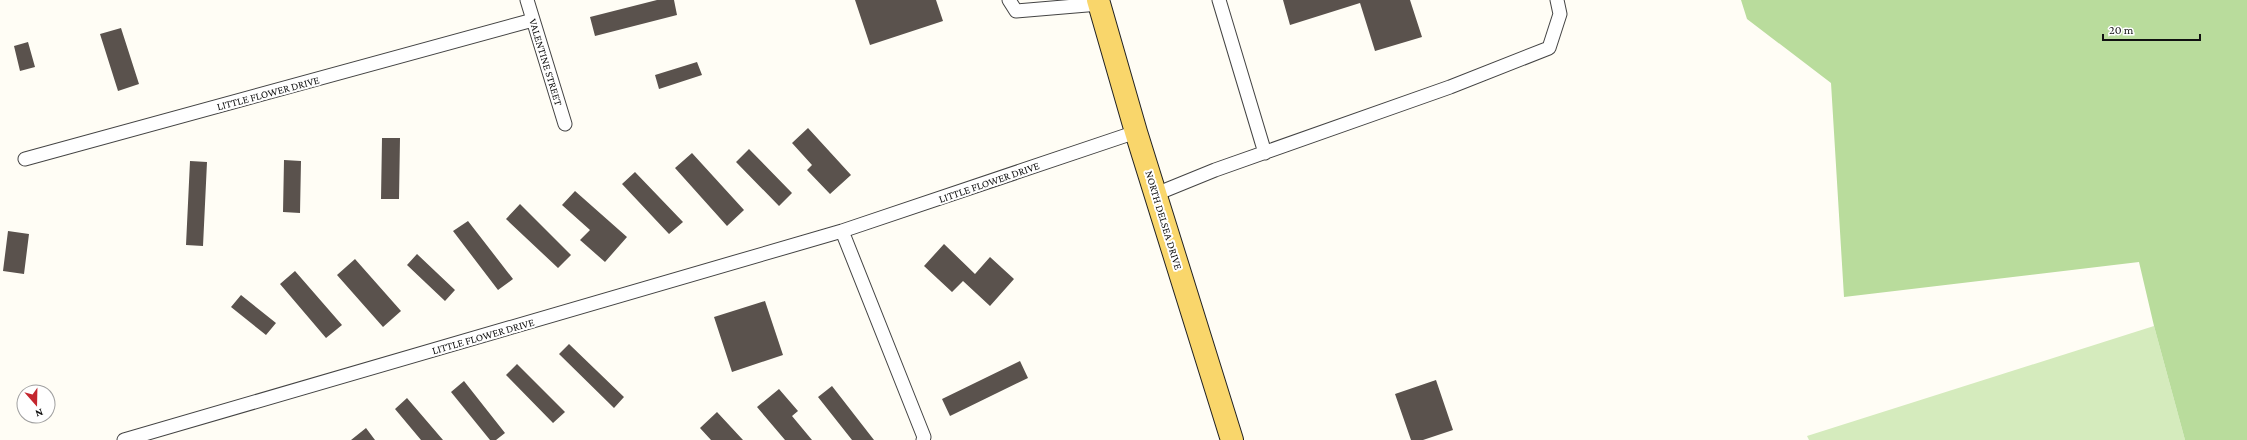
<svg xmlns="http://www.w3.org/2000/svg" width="2247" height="440" font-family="'Crimson Pro',serif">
	<rect width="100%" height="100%" fill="#fffdf5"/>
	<path fill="#d5ebbd" d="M2154,326L2185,440H1809L1807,436Z"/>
	<path fill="#b9dc9c" d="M1741,0H2247V440H2185L2154,326L2139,262L1844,297L1831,83L1747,19Z"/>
	<path fill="#5a524d" d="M657,0H674L677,15L595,36L590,17Z
		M855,0H936L943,21L870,45Z
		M1283,0H1410L1422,37L1375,51L1360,3L1290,25Z
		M121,28L139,84L118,91L100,34Z
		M28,42L35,67L20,71L14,46Z
		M697,62L702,75L659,89L655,75Z
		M808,128L851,175L830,194L807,170L812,165L792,143Z
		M382,138H400L399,199H381Z
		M749,149L792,193L779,206L736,162Z
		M692,153L744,210L727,226L675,168Z
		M284,160L301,161L300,213L283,212Z
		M190,161L207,162L203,246L186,245Z
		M635,172L683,222L669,234L622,184Z
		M575,191L627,237L605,262L580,240L590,230L562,205Z
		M520,204L571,255L558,268L506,219Z
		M468,221L513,279L498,290L453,231Z
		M8,231L29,234L24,274L3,271Z
		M944,244L975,274L990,257L1014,279L990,306L963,281L952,292L924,266Z
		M417,254L455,290L445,301L407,265Z
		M355,259L401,311L383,327L337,275Z
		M295,271L342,325L326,338L280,284Z
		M241,295L276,323L266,335L231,307Z
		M765,301L783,355L732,372L714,317Z
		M569,344L624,397L614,408L559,354Z
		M1020,361L1028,378L950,416L942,399Z
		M517,364L565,412L553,423L506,375Z
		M1436,380L1453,430L1423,440H1411L1395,394Z
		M464,381L505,433L496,440H490L451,392Z
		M832,386L874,440H852L818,397Z
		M779,389L798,411L792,416L812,440H785L757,407Z
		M407,398L443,440H421L395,409Z
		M717,412L743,440H711L700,428Z
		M366,428L375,440H351Z"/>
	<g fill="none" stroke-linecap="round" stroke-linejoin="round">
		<defs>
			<path id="service" d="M527,0L565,124
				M1009,0L1016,11L1099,4
				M1219,0L1265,153
				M25,159L533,20
				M1156,194L1215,170L1450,87L1549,48L1560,14L1557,0
				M842,231L924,437L923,440
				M124,440L842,231L1136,132"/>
			<path id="primary" d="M1098,0L1136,132L1232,440"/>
		</defs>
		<use href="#service" stroke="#444" stroke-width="15"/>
		<use href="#primary" stroke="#222" stroke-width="24"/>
		<use href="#service" stroke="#fff" stroke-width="13"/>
		<use href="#primary" stroke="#f9d66b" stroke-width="22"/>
	</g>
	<g text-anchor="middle" stroke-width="4" stroke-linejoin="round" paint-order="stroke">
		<g font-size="11" fill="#111" stroke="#fff">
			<text transform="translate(546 62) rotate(73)" y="4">VALENTINE STREET</text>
			<text transform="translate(268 93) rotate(-15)" y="4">LITTLE FLOWER DRIVE</text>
			<text transform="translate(989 182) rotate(-19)" y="4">LITTLE FLOWER DRIVE</text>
			<text transform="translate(1164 220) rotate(73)" y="4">NORTH DELSEA DRIVE</text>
			<text transform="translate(483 336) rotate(-16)" y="4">LITTLE FLOWER DRIVE</text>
		</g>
	</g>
	<g transform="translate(36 404) rotate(160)"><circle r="19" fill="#ffffff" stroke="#a0a0a0"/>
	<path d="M0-3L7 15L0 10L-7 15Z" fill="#c4262e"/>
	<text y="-6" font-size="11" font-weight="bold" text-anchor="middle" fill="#111111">N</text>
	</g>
	<path d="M2103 34v6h97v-6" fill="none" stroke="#111111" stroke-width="2"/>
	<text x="2109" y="34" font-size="12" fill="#111111" stroke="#ffffff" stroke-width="3" paint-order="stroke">20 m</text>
</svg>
